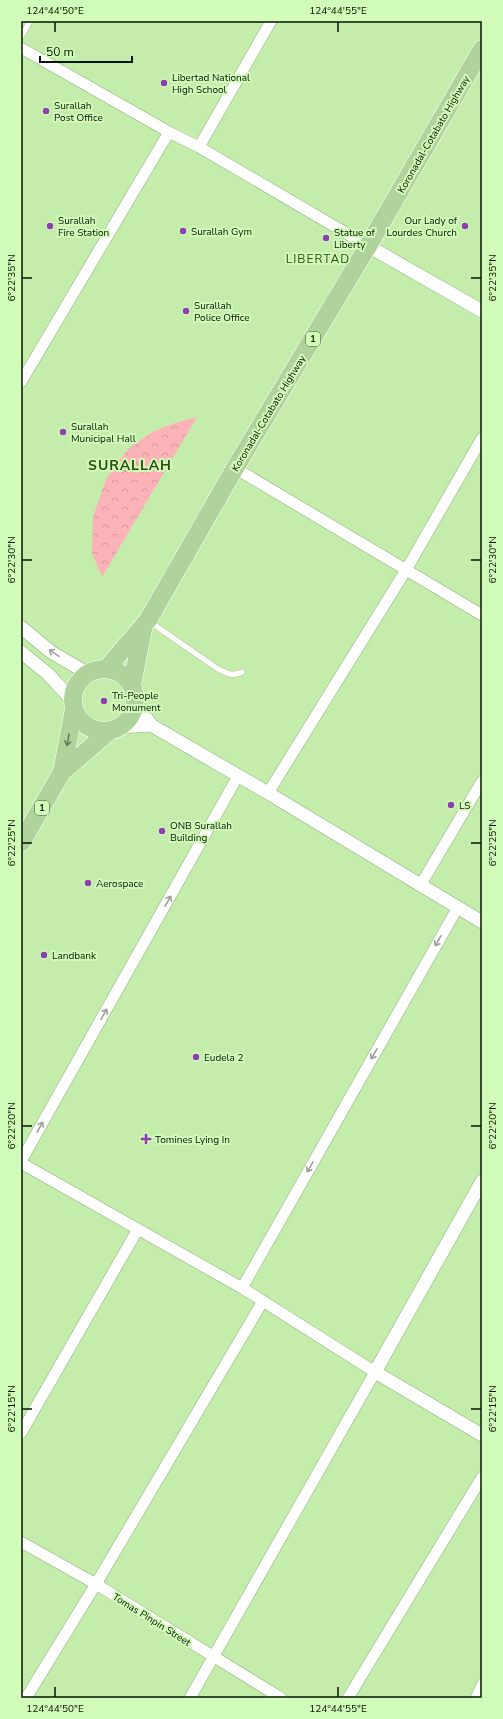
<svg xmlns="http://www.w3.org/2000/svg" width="503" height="1719" font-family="'Nunito Sans',sans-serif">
	<defs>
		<pattern id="park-crowns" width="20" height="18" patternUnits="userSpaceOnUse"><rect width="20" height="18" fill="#fcb3b8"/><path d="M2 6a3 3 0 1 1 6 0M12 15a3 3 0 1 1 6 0" fill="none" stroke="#d6999c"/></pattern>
	</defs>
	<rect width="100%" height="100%" fill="#c4edac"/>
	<path fill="url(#park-crowns)" d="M197,417L102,577L92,553L93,517L106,479L128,449L152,432L175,423Z"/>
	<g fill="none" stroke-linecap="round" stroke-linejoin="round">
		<defs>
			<path id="service" d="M21,37L30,21
				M150,622L218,669C227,673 232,677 242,672"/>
			<path id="minor" d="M21,48L169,132L199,147L368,246
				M199,147L271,21
				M21,382L169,132
				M235,468L482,615
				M268,793L406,570L482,438
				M420,886L482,781
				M21,1161L238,776
				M21,1163L242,1288L375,1372L190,1698
				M242,1288L458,907
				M21,1433L138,1229
				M21,1542L96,1584L281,1698
				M26,1698L96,1584L263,1301
				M348,1698L482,1477
				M476,1698L482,1685"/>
			<path id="tertiary" d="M368,246L482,311
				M21,627L51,652L87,673
				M21,652L48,674L72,700
				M136,703L151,725L268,793L482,922
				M120,727L151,725
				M482,1181L375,1372L482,1435"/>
			<path id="trunk" d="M107,668L148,620L235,468L368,246L482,49
				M73 700a31 31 0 1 1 62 0a31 31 0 1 1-62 0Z
				M132,685L143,629
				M62,772L74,709
				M21,843L62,772L111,730"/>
		</defs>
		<use href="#service" stroke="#8ab173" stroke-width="6"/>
		<use href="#minor" stroke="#8ab173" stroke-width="12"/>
		<use href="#tertiary" stroke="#8ab173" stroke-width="14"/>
		<use href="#trunk" stroke="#fff" stroke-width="19"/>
		<use href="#service" stroke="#fff" stroke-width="5.5"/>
		<use href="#minor" stroke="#fff" stroke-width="11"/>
		<use href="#tertiary" stroke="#fff" stroke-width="13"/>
		<use href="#trunk" stroke="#afd39a" stroke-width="18"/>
	</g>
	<defs><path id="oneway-shaft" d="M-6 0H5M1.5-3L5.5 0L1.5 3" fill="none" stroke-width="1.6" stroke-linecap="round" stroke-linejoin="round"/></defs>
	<g stroke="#9ca199">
		<use href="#oneway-shaft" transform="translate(54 653) rotate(-146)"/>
		<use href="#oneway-shaft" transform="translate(168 901) rotate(-61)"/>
		<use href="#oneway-shaft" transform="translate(438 941) rotate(120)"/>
		<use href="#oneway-shaft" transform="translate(104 1014) rotate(-61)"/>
		<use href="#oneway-shaft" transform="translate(374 1054) rotate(120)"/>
		<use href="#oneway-shaft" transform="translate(40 1127) rotate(-61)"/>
		<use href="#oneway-shaft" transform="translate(310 1167) rotate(120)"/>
	</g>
	<use stroke="#637e55" href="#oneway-shaft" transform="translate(68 740) rotate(100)"/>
	<path fill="none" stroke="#071501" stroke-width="1.5" d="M55,22V32M338,22V32M22,278H32M471,278H481M22,560H32M471,560H481M22,843H32M471,843H481M22,1126H32M471,1126H481M22,1409H32M471,1409H481M55,1687V1697M338,1687V1697"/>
	<g fill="#8e3faf" stroke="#d1fbb9" stroke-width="1.5">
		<circle cx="164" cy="83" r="4"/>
		<circle cx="46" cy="111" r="4"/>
		<circle cx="50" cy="226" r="4"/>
		<circle cx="465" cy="226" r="4"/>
		<circle cx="183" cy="231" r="4"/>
		<circle cx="326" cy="238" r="4"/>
		<circle cx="186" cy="311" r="4"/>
		<circle cx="63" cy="432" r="4"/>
		<circle cx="104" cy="701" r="4"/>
		<circle cx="451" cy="805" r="4"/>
		<circle cx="162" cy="831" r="4"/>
		<circle cx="88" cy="883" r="4"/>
		<circle cx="44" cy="955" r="4"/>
		<circle cx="196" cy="1057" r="4"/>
		<path d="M144 1133h4v4h4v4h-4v4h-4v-4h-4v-4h4z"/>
	</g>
	<g text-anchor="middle" stroke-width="4" stroke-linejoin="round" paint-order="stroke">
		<g fill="#d1fbb9" stroke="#445a38" stroke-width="1">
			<rect x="306" y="332" width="14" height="14" rx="3"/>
			<rect x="35" y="801" width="14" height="14" rx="3"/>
		</g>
		<g font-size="9" font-weight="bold" fill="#071501">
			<text x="313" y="342">1</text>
			<text x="42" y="811">1</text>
		</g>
		<g font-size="10" fill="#071501" stroke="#d1fbb9" text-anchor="start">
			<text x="172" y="81">Libertad National<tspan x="172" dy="12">High School</tspan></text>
			<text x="54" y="109">Surallah<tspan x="54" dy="12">Post Office</tspan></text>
			<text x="58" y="224">Surallah<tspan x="58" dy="12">Fire Station</tspan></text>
			<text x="457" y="224" text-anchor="end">Our Lady of<tspan x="457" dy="12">Lourdes Church</tspan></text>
			<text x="191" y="235">Surallah Gym</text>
			<text x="334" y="236">Statue of<tspan x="334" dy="12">Liberty</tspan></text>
			<text x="194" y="309">Surallah<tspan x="194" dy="12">Police Office</tspan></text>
			<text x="71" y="430">Surallah<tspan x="71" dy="12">Municipal Hall</tspan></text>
			<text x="112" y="699">Tri-People<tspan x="112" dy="12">Monument</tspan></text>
			<text x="459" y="809">LS</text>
			<text x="170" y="829">ONB Surallah<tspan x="170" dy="12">Building</tspan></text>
			<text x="96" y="887">Aerospace</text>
			<text x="52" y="959">Landbank</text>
			<text x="204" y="1061">Eudela 2</text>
			<text x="155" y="1143">Tomines Lying In</text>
		</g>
		<g font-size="10" fill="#071501" stroke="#d1fbb9">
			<text transform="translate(433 134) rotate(-60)" y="4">Koronadal-Cotabato Highway</text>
			<text transform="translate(268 413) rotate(-59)" y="4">Koronadal-Cotabato Highway</text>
			<text transform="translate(152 1619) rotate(32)" y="4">Tomas Pinpin Street</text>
		</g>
		<g font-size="12" letter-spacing="1" fill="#294a0d" stroke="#d1fbb9">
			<text x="318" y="263">LIBERTAD</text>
		</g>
		<g font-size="14" font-weight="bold" letter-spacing="1" fill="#294a0d" stroke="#d1fbb9">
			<text x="130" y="470">SURALLAH</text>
		</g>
	</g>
	<rect width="503" height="1719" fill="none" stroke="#d1fbb9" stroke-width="44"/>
	<path d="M40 56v6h92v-6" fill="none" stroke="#071501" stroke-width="2"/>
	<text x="46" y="56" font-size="12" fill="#071501" stroke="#d1fbb9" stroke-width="3" paint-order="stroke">50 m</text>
	<rect x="22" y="22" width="459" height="1675" fill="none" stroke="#071501" stroke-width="1.5"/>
	<g font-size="10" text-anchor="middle" fill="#071501">
		<text x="55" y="14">124°44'50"E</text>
		<text x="338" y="14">124°44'55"E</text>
		<text transform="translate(11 278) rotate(-90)" y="4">6°22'35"N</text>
		<text transform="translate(492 278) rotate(-90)" y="4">6°22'35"N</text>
		<text transform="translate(11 560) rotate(-90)" y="4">6°22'30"N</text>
		<text transform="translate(492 560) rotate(-90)" y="4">6°22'30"N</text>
		<text transform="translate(11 843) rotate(-90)" y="4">6°22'25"N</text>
		<text transform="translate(492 843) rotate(-90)" y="4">6°22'25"N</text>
		<text transform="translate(11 1126) rotate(-90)" y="4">6°22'20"N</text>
		<text transform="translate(492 1126) rotate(-90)" y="4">6°22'20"N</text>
		<text transform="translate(11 1409) rotate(-90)" y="4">6°22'15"N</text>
		<text transform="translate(492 1409) rotate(-90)" y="4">6°22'15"N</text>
		<text x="55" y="1712">124°44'50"E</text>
		<text x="338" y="1712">124°44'55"E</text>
	</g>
</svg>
